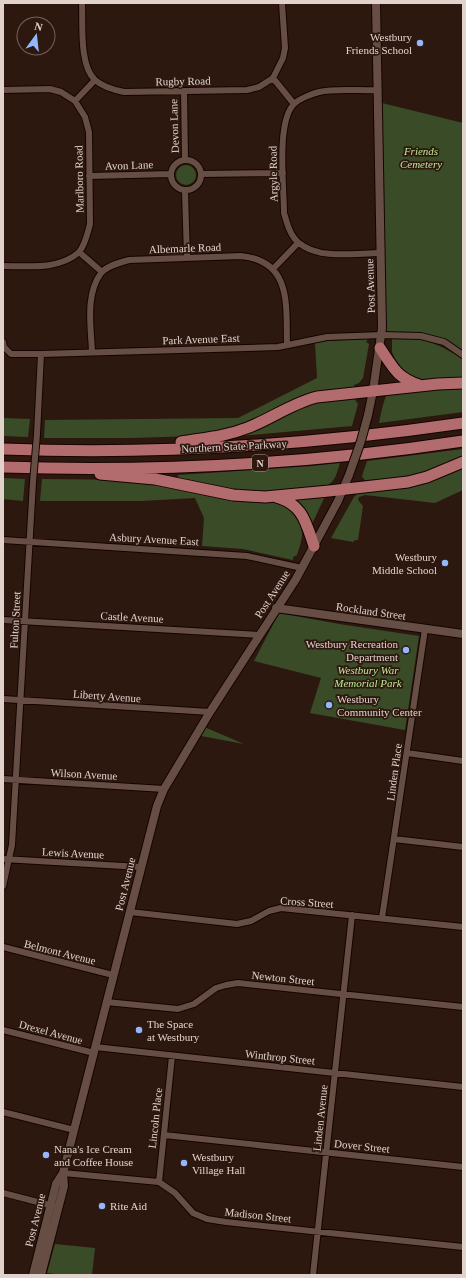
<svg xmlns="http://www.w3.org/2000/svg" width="466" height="1278" font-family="Georgia,serif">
	<rect width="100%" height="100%" fill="#2d1810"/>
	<path fill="#3a4c27" d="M378,102L463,123V355L444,342L421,336L382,335Z
		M176 175a10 10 0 1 1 20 0a10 10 0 1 1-20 0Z
		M392,338C425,338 435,342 463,359V378L421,379L408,375L394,362L396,361L392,352Z
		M368,339L366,342L369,344L363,378L359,383L354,385V388L311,393L239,427L195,436L131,438H44L45,420L238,418L317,378L315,343L325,341Z
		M463,385V412L379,423C381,415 383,399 388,394Z
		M354,398L358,404L352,426L239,436L307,403Z
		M3,418L30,419L28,437L3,436Z
		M463,449V458L406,479L365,480L363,478L362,476L367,461Z
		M340,463C337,472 336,480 328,485C299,491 266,495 236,491C217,488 197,483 178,479V475L312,466Z
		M463,466V490L435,503L365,495L359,497L358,500L363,506L358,540H355L353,542L331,538L354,497L358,493Z
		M3,478L25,479L23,501L3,499Z
		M42,479L135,480L269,499L293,507C303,529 305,532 297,555L293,557V560L243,549L202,546L204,518L195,498L141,501H40Z
		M326,494L312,524L311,525L295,500L296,497Z
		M279,613L339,624L419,636L405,730L310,713L321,678L254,661Z
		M202,726L244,744L196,735Z
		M55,1244L95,1248L92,1275H64L47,1273Z"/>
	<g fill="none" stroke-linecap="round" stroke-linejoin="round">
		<defs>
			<path id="street" d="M82,3C83,24 79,65 95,80C103,87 114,90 124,92L247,90L259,87L273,78L283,58L285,48L282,3
				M273,78L294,104
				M3,90L50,89L61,92L75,101L85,117L89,132L90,224C88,232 84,248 78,253C58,270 28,266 3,266
				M377,90C359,91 336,88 319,92C311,94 299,99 294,104C276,122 284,187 284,213C287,223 290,236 299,243C319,260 356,253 380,253
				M184,91L185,160
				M75,101L95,80
				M171 175a15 15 0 1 1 30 0a15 15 0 1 1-30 0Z
				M201,174L283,173
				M89,176L170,174
				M185,191L187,258
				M79,252L102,272
				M273,269L298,243
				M3,342L4,347L11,354H41L278,347L327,337L382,335L421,336L444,342L463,355
				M92,352C91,327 85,295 101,273C106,267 121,262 129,260L241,256C292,261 286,305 287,344
				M37,434L41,354
				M3,540L247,556L302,568
				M3,620L259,635
				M3,699L210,712
				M407,753L463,761
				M3,779L164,789
				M394,839L463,847
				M3,859L141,867
				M3,886L12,845L33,482
				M130,912L237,924L251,921L269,911L281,908L463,927
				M382,918L425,629
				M3,947L113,975
				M106,1002L178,1009L194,1004L216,988L226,985L238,983L463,1007
				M3,1030L94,1053
				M95,1047L463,1087
				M3,1112L74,1130
				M164,1135L463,1167
				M63,1173L159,1182L175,1193L193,1213L207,1219L226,1222L463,1247
				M159,1182L172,1056
				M3,1193L53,1206
				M313,1275L352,915"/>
			<path id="secondary" d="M368,415L373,391L382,328L376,3
				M276,608L463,634
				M33,1275L56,1184L63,1173
				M41,1275L64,1186L63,1173L74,1130L157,806L164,789L210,712L296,579L338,501L349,475"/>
			<path id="highway" d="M380,348C393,367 396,377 419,385
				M181,442C205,438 224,437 247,428C271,419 292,403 317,397L438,384L463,383
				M3,449C157,455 311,445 463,423
				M3,467C157,472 311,464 463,441
				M100,474L155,479L233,495L265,497L329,491L408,482L427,477L463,462
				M276,497C303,504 306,523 314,546"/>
		</defs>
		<use href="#street" stroke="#140401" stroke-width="8"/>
		<use href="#secondary" stroke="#140401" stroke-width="10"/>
		<use href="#highway" stroke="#140401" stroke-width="13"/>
		<use href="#street" stroke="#664e45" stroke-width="6"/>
		<use href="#secondary" stroke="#664e45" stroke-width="8"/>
		<use href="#highway" stroke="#b36c6e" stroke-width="11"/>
		<defs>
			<path id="street-bridge" d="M33,482L37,434"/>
			<path id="secondary-bridge" d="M349,475L361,441L368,415"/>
		</defs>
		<use href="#street-bridge" stroke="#140401" stroke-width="8" stroke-linecap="butt"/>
		<use href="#secondary-bridge" stroke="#140401" stroke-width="10" stroke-linecap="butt"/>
		<use href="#street-bridge" stroke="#664e45" stroke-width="6"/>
		<use href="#secondary-bridge" stroke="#664e45" stroke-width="8"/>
	</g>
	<g fill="#92b7fd" stroke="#2d1810" stroke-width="1.5">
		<circle cx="420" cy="43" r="4"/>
		<circle cx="445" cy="563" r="4"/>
		<circle cx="406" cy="650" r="4"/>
		<circle cx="329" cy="705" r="4"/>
		<circle cx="139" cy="1030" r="4"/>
		<circle cx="46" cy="1155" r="4"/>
		<circle cx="184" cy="1163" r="4"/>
		<circle cx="102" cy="1206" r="4"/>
	</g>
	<g text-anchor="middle" stroke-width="3.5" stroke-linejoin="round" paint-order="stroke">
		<rect fill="#2d1810" stroke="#ab9a94" stroke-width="1" x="252" y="455" width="16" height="16" rx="3"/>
		<g font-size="10" font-weight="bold" fill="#e1d2cc">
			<text x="260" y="467">N</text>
		</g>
		<g font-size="11" fill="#e1d2cc" stroke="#2d1810" text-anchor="start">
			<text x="412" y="41" text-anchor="end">Westbury<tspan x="412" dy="13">Friends School</tspan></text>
			<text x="437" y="561" text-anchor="end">Westbury<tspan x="437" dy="13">Middle School</tspan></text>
			<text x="398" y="648" text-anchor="end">Westbury Recreation<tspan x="398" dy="13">Department</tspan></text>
			<text x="337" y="703">Westbury<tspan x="337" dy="13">Community Center</tspan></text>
			<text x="147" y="1028">The Space<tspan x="147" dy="13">at Westbury</tspan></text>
			<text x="54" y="1153">Nana's Ice Cream<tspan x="54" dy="13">and Coffee House</tspan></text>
			<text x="192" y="1161">Westbury<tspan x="192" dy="13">Village Hall</tspan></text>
			<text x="110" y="1210">Rite Aid</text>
		</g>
		<g font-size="11" fill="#e1d2cc" stroke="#2d1810">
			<text transform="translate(183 81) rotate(-1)" y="4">Rugby Road</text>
			<text transform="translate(174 126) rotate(-92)" y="4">Devon Lane</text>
			<text transform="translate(129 165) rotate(-2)" y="4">Avon Lane</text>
			<text transform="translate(273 174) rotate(-91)" y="4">Argyle Road</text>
			<text transform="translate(79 179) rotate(-91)" y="4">Marlboro Road</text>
			<text transform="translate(185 248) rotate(-2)" y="4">Albemarle Road</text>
			<text transform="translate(370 286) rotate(-92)" y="4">Post Avenue</text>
			<text transform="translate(201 339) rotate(-2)" y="4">Park Avenue East</text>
			<text transform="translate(234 446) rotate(-3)" y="4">Northern State Parkway</text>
			<text transform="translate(154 539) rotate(3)" y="4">Asbury Avenue East</text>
			<text transform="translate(272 594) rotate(-57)" y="4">Post Avenue</text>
			<text transform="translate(371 611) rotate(8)" y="4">Rockland Street</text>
			<text transform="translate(132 617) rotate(3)" y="4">Castle Avenue</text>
			<text transform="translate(15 620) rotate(-87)" y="4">Fulton Street</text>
			<text transform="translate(107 696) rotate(4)" y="4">Liberty Avenue</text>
			<text transform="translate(394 772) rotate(-82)" y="4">Linden Place</text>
			<text transform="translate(84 774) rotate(3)" y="4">Wilson Avenue</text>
			<text transform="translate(73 853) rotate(3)" y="4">Lewis Avenue</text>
			<text transform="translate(125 884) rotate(-76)" y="4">Post Avenue</text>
			<text transform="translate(307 902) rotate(4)" y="4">Cross Street</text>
			<text transform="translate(60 952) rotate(14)" y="4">Belmont Avenue</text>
			<text transform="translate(283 978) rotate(6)" y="4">Newton Street</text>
			<text transform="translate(51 1032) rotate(15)" y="4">Drexel Avenue</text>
			<text transform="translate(280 1057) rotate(6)" y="4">Winthrop Street</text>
			<text transform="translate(155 1118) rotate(-84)" y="4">Lincoln Place</text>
			<text transform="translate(320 1118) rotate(-84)" y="4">Linden Avenue</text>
			<text transform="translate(362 1146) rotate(6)" y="4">Dover Street</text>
			<text transform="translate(258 1215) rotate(6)" y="4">Madison Street</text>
			<text transform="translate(35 1220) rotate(-76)" y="4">Post Avenue</text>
		</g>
		<g font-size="11" font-style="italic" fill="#bde895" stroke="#2d1810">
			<text x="421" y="155">Friends<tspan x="421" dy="13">Cemetery</tspan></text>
			<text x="368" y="674">Westbury War<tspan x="368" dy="13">Memorial Park</tspan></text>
		</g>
	</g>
	<rect width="466" height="1278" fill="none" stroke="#e1d2cc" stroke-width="8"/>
	<g transform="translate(36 36) rotate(15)"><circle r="19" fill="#2d1810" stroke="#75625b"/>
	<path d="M0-3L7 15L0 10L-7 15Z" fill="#92b7fd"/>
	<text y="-6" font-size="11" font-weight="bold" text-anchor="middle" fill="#e1d2cc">N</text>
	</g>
</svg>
